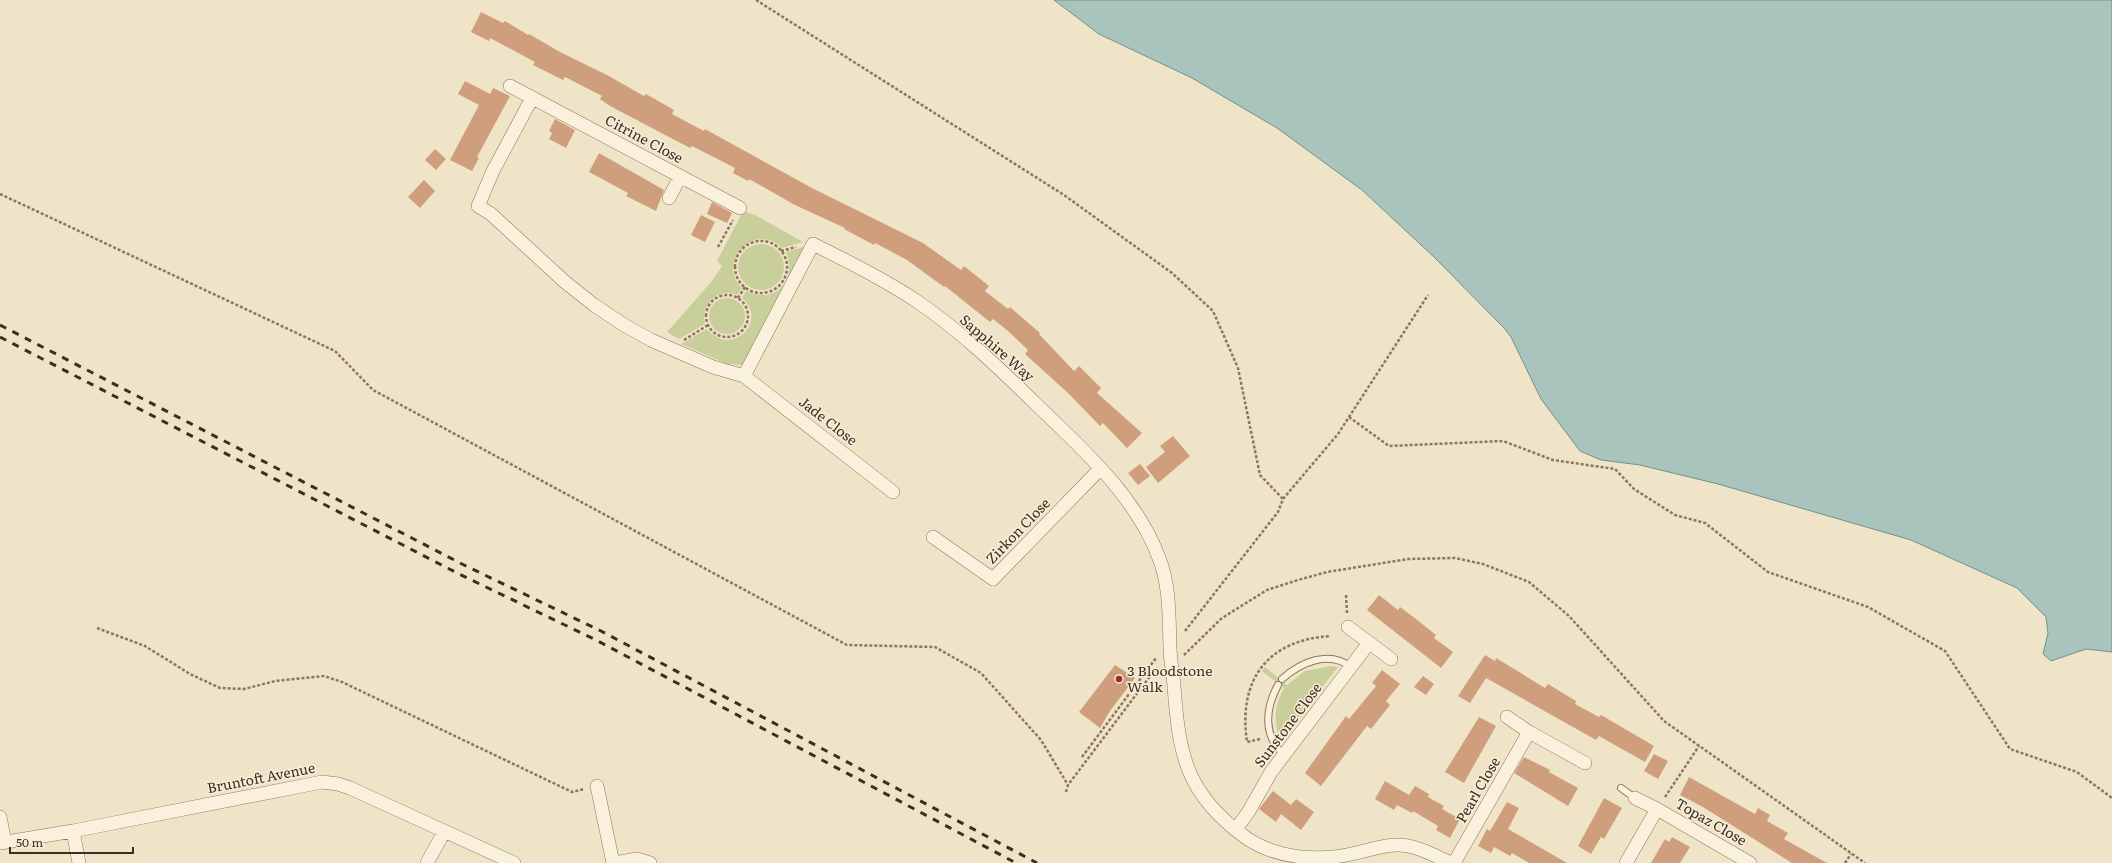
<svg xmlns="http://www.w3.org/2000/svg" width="2112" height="863" font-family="Literata,serif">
	<rect width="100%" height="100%" fill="#f0e4c8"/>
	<path fill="#c9cf9b" d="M743,211L755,215L803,242L782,248C756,221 715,261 742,288L737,295C718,287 700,304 705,324L679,339L667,332L712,281L722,266L717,261Z
		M738 267a23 23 0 1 1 46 0a23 23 0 1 1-46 0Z
		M807,246L744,365L727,364L681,344L707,329C731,358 769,322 742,298L746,291C775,305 797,281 786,252Z
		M709 316a18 18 0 1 1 36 0a18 18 0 1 1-36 0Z
		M1331,666L1338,667L1281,741C1273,723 1274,706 1284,688L1262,671L1265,667L1287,685L1305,671Z"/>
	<path fill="#a9c4bc" stroke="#6f938a" d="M1054,0H2112V652L2086,649L2051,661L2043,654L2048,633L2046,617L2017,588L1911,540L1718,484L1640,465L1601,460L1580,451L1541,399L1511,337L1504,328L1434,257L1362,190L1277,128L1192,78L1099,34Z"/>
	<path fill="#cf9f7d" d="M481,12L503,23L505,21L528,35L529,34L560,52L607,75L644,96L646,94L674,110L672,114L704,131L705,129L812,188L923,243L961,270L964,266L989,286L985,291L1008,309L1010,307L1040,333L1039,334L1074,371L1079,366L1101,388L1097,393L1142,433L1127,448L1103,423L1100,426L1068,393L1025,354L1028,350L1008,331L993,319L990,322L945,286L944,287L907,260L875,243L874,245L844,229L845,228L795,205L749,179L748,181L733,173L735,168L692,146L690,148L610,106L600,99L602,96L565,77L563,80L533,65L535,62L490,38L489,41L471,32Z
		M465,81L490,94L493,88L510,96L477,157L479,158L472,171L450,160L479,105L458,94Z
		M555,119L575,130L566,148L549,139L552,133L549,131Z
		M435,149L446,159L436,170L425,160Z
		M599,153L664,190L656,211L626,196L628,193L589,172Z
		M424,180L435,191L420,208L408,197Z
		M712,202L732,213L727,223L707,214Z
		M701,215L715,222L705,242L691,235Z
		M1173,436L1190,456L1158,483L1146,467L1165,452L1160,446Z
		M1140,464L1150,476L1138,485L1128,473Z
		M1379,595L1398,610L1400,607L1416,619L1436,635L1434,638L1453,652L1441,668L1367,610Z
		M1485,655L1495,661L1496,658L1545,688L1548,684L1576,701L1575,704L1599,717L1601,715L1654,746L1645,762L1599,736L1596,740L1486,678L1470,703L1458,696Z
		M1115,665L1135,678L1110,711L1100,728L1079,712Z
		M1382,670L1400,684L1386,701L1390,705L1371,729L1367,726L1321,786L1305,773L1346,716L1349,719L1376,686L1372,683Z
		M1423,676L1434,684L1426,695L1414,687Z
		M1479,717L1496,726L1464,783L1445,772Z
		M1654,754L1668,761L1658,779L1644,771Z
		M1524,757L1550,770L1549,772L1578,788L1568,806L1514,773Z
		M1689,777L1755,814L1758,808L1770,815L1767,821L1788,833L1784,839L1827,863H1792L1703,807L1680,795Z
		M1385,781L1409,795L1415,786L1429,794L1428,797L1444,806L1442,809L1460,819L1450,838L1436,830L1438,826L1413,811L1412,813L1397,805L1394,810L1375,799Z
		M1273,791L1291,805L1296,799L1314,812L1301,830L1281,814L1276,822L1259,809Z
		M1604,798L1622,808L1604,839L1601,837L1591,854L1578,846Z
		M1507,802L1519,808L1508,829L1567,863H1529L1512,853L1510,856L1494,847L1491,853L1478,846L1487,829L1490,831Z
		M1672,837L1690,847L1680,863H1651L1665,839L1669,842Z"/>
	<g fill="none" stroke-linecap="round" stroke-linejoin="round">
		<defs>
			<path id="service" d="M1282,679C1301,662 1329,650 1351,667
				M1278,685C1265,709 1263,736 1284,755
				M1621,788L1635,798"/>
			<path id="minor" d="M510,86L740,208
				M532,98L493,171L478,206L491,214L565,282L594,305L624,325L651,340L713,367L744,376L893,492
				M669,198L680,177
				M744,376L813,244C849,262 885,280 918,302C962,332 1001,370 1039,407C1084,450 1137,498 1159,558C1170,585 1169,618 1170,647C1170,660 1173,673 1174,686C1179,755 1186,794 1245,837C1276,859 1320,862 1356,853C1370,850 1385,844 1400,845C1418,846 1435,856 1451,863
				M933,537L993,579L1100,469
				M1348,627L1391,659
				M1507,717L1529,732
				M597,786L613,863
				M1635,798L1657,809
				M0,817L5,842
				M1236,829L1249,811L1271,772L1369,643
				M73,831L79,863
				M0,843L73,831L322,782L338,784L350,788L514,863
				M427,863L444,832
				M615,863L637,859L650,863
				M1454,863L1529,732L1585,763
				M1626,863L1657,809L1750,863"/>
		</defs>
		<use href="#service" stroke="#8d765c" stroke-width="8"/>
		<use href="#minor" stroke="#8d765c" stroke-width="14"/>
		<path stroke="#8d765c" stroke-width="2.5" stroke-dasharray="3 2" stroke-linecap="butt" d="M756,0L1064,195L1172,273L1213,311L1238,368L1260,475L1283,499
			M0,194L335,351L373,390L847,645L935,647L981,673L1041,740L1068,785
			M735 267a26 26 0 1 1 52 0a26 26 0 1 1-52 0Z
			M718,247L733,220
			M781,251L796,247
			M706 316a21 21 0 1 1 42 0a21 21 0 1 1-42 0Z
			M738,298L745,287
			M684,340L708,325
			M1349,417L1389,446L1503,441L1553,460L1615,469L1634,489L1675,515L1705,523L1768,572L1868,607L1945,651L2010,749L2077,772L2112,798
			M1346,595L1347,613
			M97,628L145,646L190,674L220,688L244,689L275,681L324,676L342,682L572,792L584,789
			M1185,631L1278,512L1283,499L1338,434L1428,295
			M1184,655L1222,618L1267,590L1298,580L1327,572L1408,559L1455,558L1483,564L1529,582L1569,616L1664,721L1865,863
			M1260,739L1247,742C1238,681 1266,640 1331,636
			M1082,757L1156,658
			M1066,792L1068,785L1157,667
			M1665,797L1699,746
			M1845,863L1851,854"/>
		<use href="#service" stroke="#faf1dc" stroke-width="6"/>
		<use href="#minor" stroke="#faf1dc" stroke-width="13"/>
		<path stroke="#3d2e20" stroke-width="3" stroke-dasharray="7 7" stroke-linecap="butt" d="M0,325L464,565L601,631L1037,863
			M0,337L459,574L596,640L1016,863"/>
	</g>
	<circle fill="#9e2a2b" stroke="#f7eed8" stroke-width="1.5" cx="1119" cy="679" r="4"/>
	<g text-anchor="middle" stroke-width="3" stroke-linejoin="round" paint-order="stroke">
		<g font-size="14" fill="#3d2e20" stroke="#f7eed8">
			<text transform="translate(644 139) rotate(28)" y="5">Citrine Close</text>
			<text transform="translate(997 348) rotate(41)" y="5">Sapphire Way</text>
			<text transform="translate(828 421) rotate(38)" y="5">Jade Close</text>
			<text transform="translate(1018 531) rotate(-46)" y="5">Zirkon Close</text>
			<text transform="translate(1288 725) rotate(-53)" y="5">Sunstone Close</text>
			<text transform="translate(261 778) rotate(-11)" y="5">Bruntoft Avenue</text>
			<text transform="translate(1478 790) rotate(-60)" y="5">Pearl Close</text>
			<text transform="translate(1711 822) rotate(30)" y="5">Topaz Close</text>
		</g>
		<g font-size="14" fill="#3d2e20" stroke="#f7eed8" text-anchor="start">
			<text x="1127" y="676">3 Bloodstone<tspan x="1127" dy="16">Walk</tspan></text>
		</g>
	</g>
	<path d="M10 847v6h123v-6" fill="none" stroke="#3d2e20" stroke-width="2"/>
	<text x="16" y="847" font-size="12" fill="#3d2e20" stroke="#f7eed8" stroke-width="3" paint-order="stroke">50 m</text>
</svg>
